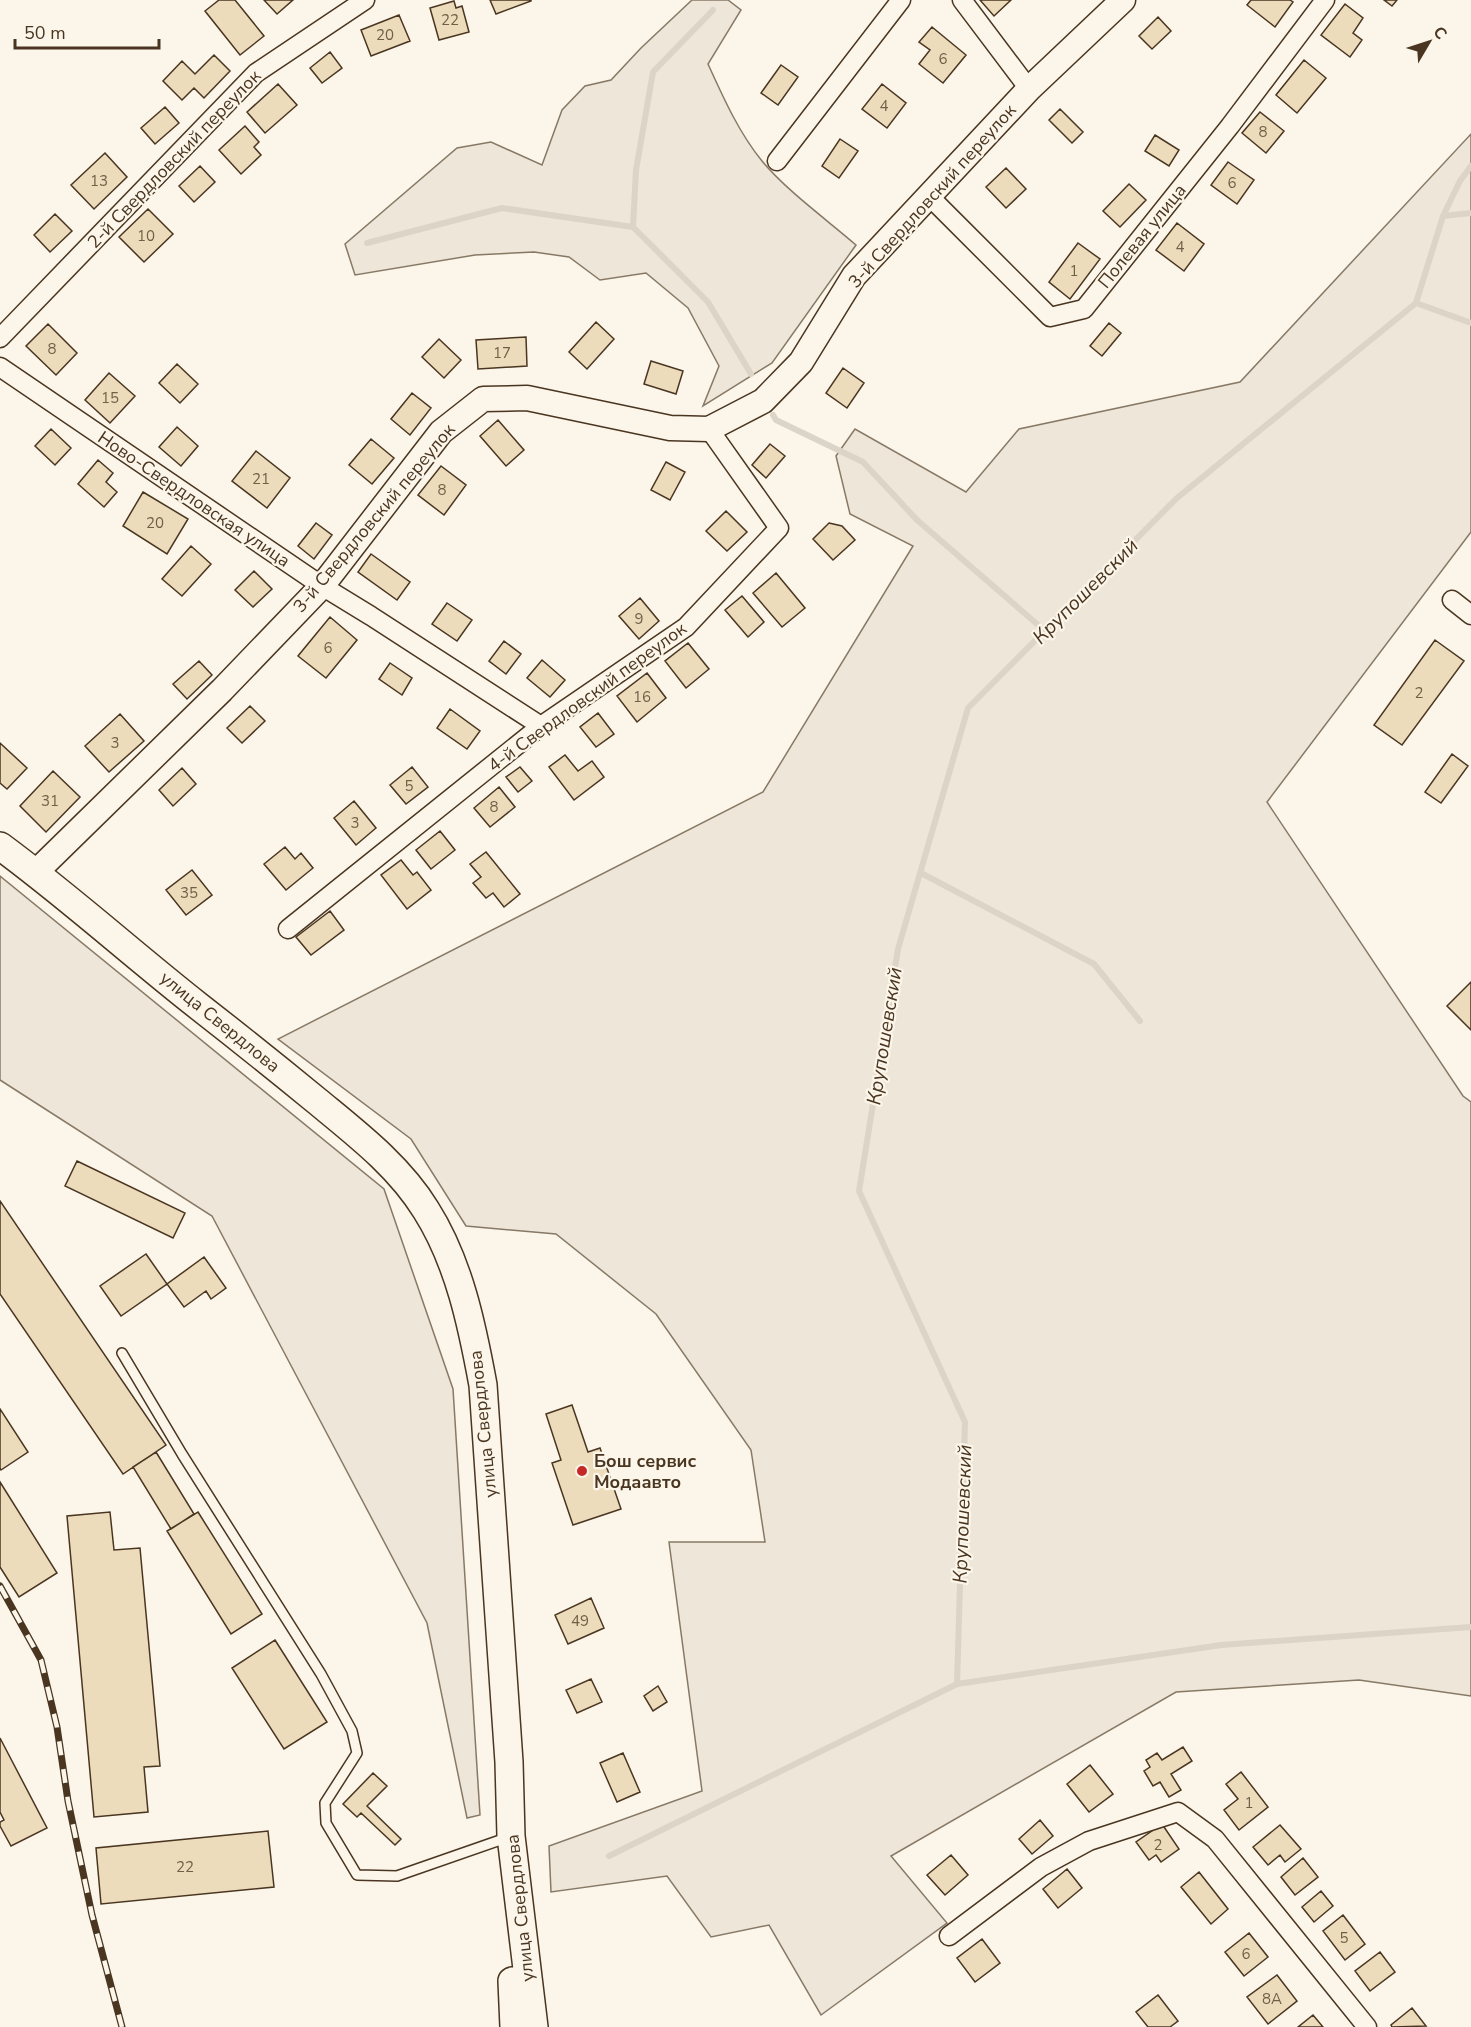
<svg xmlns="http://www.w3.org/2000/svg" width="1471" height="2027" font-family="'Nunito Sans',sans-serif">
	<rect width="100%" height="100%" fill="#fbf6e9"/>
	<path fill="#ede6d9" stroke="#887966" stroke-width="1.5" d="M692,0H728L741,10L708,64C723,97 739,133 762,161C787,191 826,219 856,245L772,363L703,406L719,366L688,308L646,273L600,280L569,257L534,252L475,255L355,275L345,244L457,148L491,142L542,165L562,110L585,86L611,80L641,48Z
		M1471,134V532L1267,802L1463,1096L1471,1102V1696L1359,1680L1176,1692L891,1856L947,1923L821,2015L769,1925L711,1937L667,1876L551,1892L549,1846L702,1791L669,1542H765L751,1450L656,1314L556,1234L466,1226L411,1139L278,1039L763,792L913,546L850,514L836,456L855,429L966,492L1019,429L1240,382Z
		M0,876L384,1189L453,1389L480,1815L467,1818L427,1623L212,1216L0,1080Z"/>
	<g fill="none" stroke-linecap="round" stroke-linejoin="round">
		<path stroke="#dcd4c6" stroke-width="6" d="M1443,216L1460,181L1471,166
			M633,227L636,170L653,72L713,10
			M367,243L502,208L633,227L708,302L751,374
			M1416,303L1471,323
			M773,415L776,420L863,462L917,520L1045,631
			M921,873L1094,964L1140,1021
			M957,1684L1221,1645L1471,1627
			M609,1856L957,1684L965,1422L859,1191L898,949L968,708L1177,498L1416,303L1443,216L1471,213"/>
	</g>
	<path fill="#ecdcbc" stroke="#4a3520" stroke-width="1.5" d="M219,0H235L264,36L240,55L205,11Z
		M264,0H293L277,14Z
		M490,0H531V1L496,14Z
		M980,0H1011L994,16Z
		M1251,0H1290L1293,2L1275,27L1247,5Z
		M1384,0H1397L1392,6Z
		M454,1L456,8L462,6L469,32L439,40L430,8Z
		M1345,4L1363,18L1353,33L1362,40L1350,57L1321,35Z
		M399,15L410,41L371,56L361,30Z
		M1158,17L1171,31L1152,49L1139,36Z
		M932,27L966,55L943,83L919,64L930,50L919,42Z
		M330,52L342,68L322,83L310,68Z
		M214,55L230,71L204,98L194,88L182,100L163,81L182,61L195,74Z
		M1304,60L1326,78L1297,113L1276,95Z
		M781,65L798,77L778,105L761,93Z
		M278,84L297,105L265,133L247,112Z
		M882,84L906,103L887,128L862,109Z
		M165,107L179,123L155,144L141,128Z
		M1060,109L1083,132L1072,143L1049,120Z
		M1260,112L1284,131L1266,153L1242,133Z
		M245,126L259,142L254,147L261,155L241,174L219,150Z
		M1155,135L1179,150L1169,166L1145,151Z
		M840,139L858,151L839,178L822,166Z
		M105,153L127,177L94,209L71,185Z
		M1228,162L1254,180L1237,204L1211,185Z
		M200,166L215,182L194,202L179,186Z
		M1006,168L1026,189L1006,208L986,187Z
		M1129,184L1146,200L1120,227L1103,211Z
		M148,209L173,234L144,262L119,237Z
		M55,214L72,231L50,252L34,235Z
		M1177,223L1204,244L1184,271L1156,250Z
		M1078,243L1100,259L1070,299L1049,282Z
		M596,322L614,339L587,369L569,352Z
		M1109,323L1121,333L1102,356L1090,346Z
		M48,324L77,353L56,375L26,346Z
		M526,337L527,366L478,369L476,340Z
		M439,339L461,360L444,378L422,357Z
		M651,361L683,371L676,394L644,384Z
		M177,364L198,384L180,403L159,383Z
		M843,368L864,383L847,408L826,393Z
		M109,373L135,396L110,423L85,400Z
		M412,393L431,408L410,435L391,419Z
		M498,420L524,450L506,466L480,436Z
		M177,427L198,446L181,466L159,447Z
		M51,429L71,448L55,465L35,446Z
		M371,439L394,458L372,484L349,465Z
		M770,444L785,456L766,478L752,465Z
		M256,451L290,478L267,508L232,481Z
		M98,460L113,473L106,482L117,492L104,507L78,484Z
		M666,462L685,472L670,500L651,490Z
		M441,466L466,485L444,515L418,495Z
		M143,492L188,519L167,554L123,526Z
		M726,511L747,532L727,551L706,531Z
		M316,523L332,535L314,559L298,546Z
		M829,523L842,526L855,540L833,560L813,539Z
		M191,546L211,564L182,596L162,579Z
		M371,554L410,582L397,600L358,572Z
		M254,571L272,589L253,607L235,590Z
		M776,573L805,608L782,627L753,593Z
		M742,596L764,622L748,637L725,610Z
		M640,598L659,621L639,639L619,616Z
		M447,603L472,620L457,641L432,624Z
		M330,617L357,640L326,678L298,656Z
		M1435,640L1464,661L1402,745L1374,725Z
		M504,641L521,654L506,674L489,661Z
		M688,643L709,669L686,688L665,661Z
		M542,660L565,680L550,697L527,678Z
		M199,661L212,675L187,699L173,684Z
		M390,663L412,678L402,695L379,679Z
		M647,673L666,698L637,722L617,696Z
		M250,706L265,721L242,743L227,728Z
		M450,709L480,731L467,749L437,728Z
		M598,713L614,734L596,747L580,727Z
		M120,714L144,741L109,772L85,746Z
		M0,743L27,768L7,789L0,783Z
		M1452,754L1468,766L1441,803L1425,792Z
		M565,755L578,771L592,761L604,777L574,800L549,767Z
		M412,767L428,787L406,804L390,785Z
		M520,767L532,781L518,792L506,777Z
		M182,768L196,784L173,806L159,790Z
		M53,771L80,797L46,832L20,806Z
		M499,787L515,807L490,827L474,808Z
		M354,801L376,828L356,845L334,818Z
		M440,831L455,850L431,869L416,850Z
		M285,847L295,859L301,853L313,868L286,890L264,864Z
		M486,852L520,894L504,907L493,893L486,898L473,883L481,877L470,864Z
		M401,860L413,875L417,872L431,890L407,909L381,875Z
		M192,870L212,895L186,915L166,890Z
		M330,911L344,930L311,955L296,937Z
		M1471,982V1030L1447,1006Z
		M77,1161L185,1213L173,1238L65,1186Z
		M0,1201L166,1445L123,1474L0,1294Z
		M146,1254L167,1284L121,1316L100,1286Z
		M204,1257L226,1288L211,1299L206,1291L184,1307L167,1284Z
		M572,1405L588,1452L600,1448L621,1509L573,1525L552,1463L561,1460L546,1414Z
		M0,1409L28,1452L1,1470L0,1468Z
		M156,1452L194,1514L171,1529L133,1467Z
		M0,1482L57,1573L19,1597L0,1567Z
		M110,1512L114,1550L140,1548L160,1766L144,1767L148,1812L94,1817L67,1516Z
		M198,1512L262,1614L231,1634L167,1531Z
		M591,1598L604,1628L568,1644L555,1615Z
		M275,1640L327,1722L284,1749L232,1668Z
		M591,1679L602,1702L577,1713L566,1690Z
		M658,1686L667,1702L653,1711L644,1696Z
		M0,1738L47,1828L11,1846L0,1826V1822L4,1820L0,1812Z
		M1183,1747L1192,1761L1171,1774L1181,1790L1169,1797L1160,1782L1153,1786L1144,1771L1150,1767L1146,1760L1157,1753L1162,1760Z
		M623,1753L640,1792L617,1802L600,1763Z
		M1090,1765L1113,1794L1089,1812L1067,1784Z
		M1241,1772L1268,1807L1239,1830L1224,1810L1238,1799L1226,1784Z
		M373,1773L387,1786L367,1806L401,1839L395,1845L361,1813L357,1817L343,1804Z
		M1040,1820L1053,1836L1032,1854L1019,1839Z
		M1162,1824L1179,1849L1161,1862L1156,1855L1149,1860L1136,1842Z
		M1280,1825L1301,1849L1285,1862L1280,1855L1268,1865L1253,1847Z
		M268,1831L274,1887L101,1904L96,1848Z
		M951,1855L968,1875L945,1895L927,1875Z
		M1303,1858L1318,1877L1295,1895L1281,1877Z
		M1067,1869L1082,1888L1058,1908L1043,1889Z
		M1199,1872L1228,1909L1211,1924L1181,1887Z
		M1321,1891L1333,1906L1314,1922L1302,1907Z
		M1343,1915L1365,1944L1345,1960L1323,1931Z
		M1249,1933L1268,1957L1244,1976L1225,1952Z
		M982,1939L1000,1963L975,1982L957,1958Z
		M1380,1952L1395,1972L1370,1991L1355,1971Z
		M1277,1975L1297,2001L1268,2024L1247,1997Z
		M1158,1995L1178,2021L1170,2027H1148L1136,2012Z
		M1412,2008L1426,2026L1392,2027L1391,2025Z
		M1313,2015L1323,2027H1298Z"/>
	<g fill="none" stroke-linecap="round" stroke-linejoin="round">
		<defs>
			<path id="service" d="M122,1353L182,1454L321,1674L352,1731L357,1753L325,1803L326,1823L357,1875L397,1876L509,1837"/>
			<path id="minor" d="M962,0L1029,89
				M777,161L901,0
				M929,196L1050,317L1084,309L1230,126L1325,0
				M0,338L256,73L365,0
				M0,367L322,586L371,616L541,726
				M1452,600L1471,615
				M288,929L541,726L686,627L779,528L709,429
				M949,1936L1041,1867L1089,1841L1178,1812L1215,1839L1367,2027"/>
			<path id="secondary" d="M36,872L222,690L322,586L441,432L483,399L527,398L670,428L709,429L763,401L801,362L854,276L1029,89L1123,0"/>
			<path id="primary" d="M0,846C68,896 131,953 197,1005C238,1037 278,1069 317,1101C357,1134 399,1166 426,1210C459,1262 472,1325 483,1385L509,1762L511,1836L534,2027
				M512,1981L514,2027"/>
		</defs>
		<use href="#service" stroke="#4a3520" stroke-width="12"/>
		<use href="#minor" stroke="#4a3520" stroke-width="21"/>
		<use href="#secondary" stroke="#4a3520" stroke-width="27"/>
		<use href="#primary" stroke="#4a3520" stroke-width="30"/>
		<use href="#service" stroke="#fbf6e9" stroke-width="9"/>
		<use href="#minor" stroke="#fbf6e9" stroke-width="18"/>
		<use href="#secondary" stroke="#fbf6e9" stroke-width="24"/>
		<use href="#primary" stroke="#fbf6e9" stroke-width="27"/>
		<defs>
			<path id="rail" d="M0,1586L41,1660L57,1727L68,1801L92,1915L122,2027"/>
		</defs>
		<use href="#rail" stroke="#4a3520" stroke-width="7"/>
		<use href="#rail" stroke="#fbf6e9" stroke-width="4.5" stroke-dasharray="14" stroke-linecap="butt"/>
	</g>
	<circle fill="#c62828" stroke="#fbf6e9" stroke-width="2" cx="582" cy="1471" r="6"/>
	<g text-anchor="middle" stroke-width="4.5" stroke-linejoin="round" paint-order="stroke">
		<g font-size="15" fill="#725f47">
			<text x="450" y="25">22</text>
			<text x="385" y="40">20</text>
			<text x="943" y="64">6</text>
			<text x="884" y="111">4</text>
			<text x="1263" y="137">8</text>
			<text x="99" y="186">13</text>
			<text x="1232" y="188">6</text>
			<text x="146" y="241">10</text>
			<text x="1180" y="252">4</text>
			<text x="1074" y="276">1</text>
			<text x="52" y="354">8</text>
			<text x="502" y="358">17</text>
			<text x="110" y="403">15</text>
			<text x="261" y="484">21</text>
			<text x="442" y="495">8</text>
			<text x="155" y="528">20</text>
			<text x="639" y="624">9</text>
			<text x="328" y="653">6</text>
			<text x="1419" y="698">2</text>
			<text x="642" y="702">16</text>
			<text x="115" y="748">3</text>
			<text x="409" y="791">5</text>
			<text x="50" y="806">31</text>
			<text x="494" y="812">8</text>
			<text x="355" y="828">3</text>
			<text x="189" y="898">35</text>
			<text x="580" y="1626">49</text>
			<text x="1249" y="1808">1</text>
			<text x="1158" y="1850">2</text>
			<text x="185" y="1872">22</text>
			<text x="1344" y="1943">5</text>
			<text x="1246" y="1959">6</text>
			<text x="1272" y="2004">8А</text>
		</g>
		<g font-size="18" fill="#4a3520" stroke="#fbf6e9">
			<text transform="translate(174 159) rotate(-46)" y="6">2-й Свердловский переулок</text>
			<text transform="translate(932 196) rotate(-48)" y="6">3-й Свердловский переулок</text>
			<text transform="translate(1142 236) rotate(-51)" y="6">Полевая улица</text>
			<text transform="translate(194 499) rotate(34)" y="6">Ново-Свердловская улица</text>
			<text transform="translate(374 518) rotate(-50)" y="6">3-й Свердловский переулок</text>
			<text transform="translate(587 697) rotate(-36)" y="6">4-й Свердловский переулок</text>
			<text transform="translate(220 1022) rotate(39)" y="6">улица Свердлова</text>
			<text transform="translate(483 1424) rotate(-96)" y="6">улица Свердлова</text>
			<text transform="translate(520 1908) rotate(-96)" y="6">улица Свердлова</text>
		</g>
		<g font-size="18" font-weight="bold" fill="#4a3520" stroke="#fbf6e9" text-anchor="start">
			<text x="594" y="1467">Бош сервис<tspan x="594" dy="21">Модаавто</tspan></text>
		</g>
		<g font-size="20" font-style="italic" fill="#4a3520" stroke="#fbf6e9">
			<text transform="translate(1085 591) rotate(-45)" y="7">Крупошевский</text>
			<text transform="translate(884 1036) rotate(-81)" y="7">Крупошевский</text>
			<text transform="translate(962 1514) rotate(-88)" y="7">Крупошевский</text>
		</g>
	</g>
	<g transform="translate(1429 42) rotate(51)" stroke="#fbf6e9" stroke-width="4.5" paint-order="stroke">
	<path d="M0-4.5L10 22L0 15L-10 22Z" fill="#4a3520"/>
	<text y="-9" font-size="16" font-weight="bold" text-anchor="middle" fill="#4a3520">С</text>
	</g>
	<path d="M15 39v9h144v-9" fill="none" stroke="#4a3520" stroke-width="3"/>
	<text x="24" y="39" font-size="18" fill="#4a3520" stroke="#fbf6e9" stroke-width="4.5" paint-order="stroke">50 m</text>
</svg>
